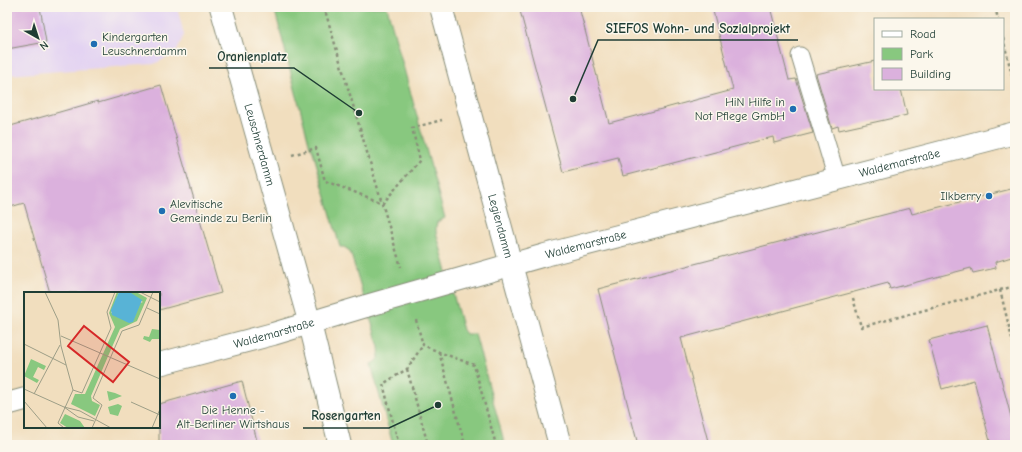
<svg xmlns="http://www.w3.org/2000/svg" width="1022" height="452" font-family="'Comic Neue',sans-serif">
	<rect width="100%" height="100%" fill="#fbf7ec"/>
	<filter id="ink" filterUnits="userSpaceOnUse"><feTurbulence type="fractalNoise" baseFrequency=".025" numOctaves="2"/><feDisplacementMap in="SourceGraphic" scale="8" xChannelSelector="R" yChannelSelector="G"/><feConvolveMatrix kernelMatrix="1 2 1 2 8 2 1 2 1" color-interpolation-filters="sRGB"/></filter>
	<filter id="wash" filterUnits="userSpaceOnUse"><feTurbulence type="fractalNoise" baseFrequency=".012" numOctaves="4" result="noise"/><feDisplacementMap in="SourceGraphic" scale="16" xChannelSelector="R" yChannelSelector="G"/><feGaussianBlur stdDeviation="0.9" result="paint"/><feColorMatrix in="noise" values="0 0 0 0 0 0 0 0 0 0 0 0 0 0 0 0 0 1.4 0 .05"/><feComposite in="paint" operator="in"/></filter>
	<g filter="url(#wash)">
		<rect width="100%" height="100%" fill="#f1debe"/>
		<path fill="#e3d3f2" d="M7,7H177L184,35L176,53L154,64L7,75Z"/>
		<path fill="#88c87f" stroke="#54825a" d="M274,7H387L445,218L437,222L436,227V232L463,330L466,334H475L505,445H393L371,364C379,361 380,355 379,347L350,251L344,247H340L312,148L310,147Z"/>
		<g id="blocks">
			<path fill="#dbb1dd" d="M7,7H40L46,42L7,49Z
				M519,7H579L609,123L733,90L712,7H770L789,80L796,79L813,133L774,143L773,137L623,176L618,158L563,172Z
				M875,61V89H901L907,115L839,130L838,126L832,128L816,74Z
				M161,85L221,293L159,310V293H50L24,203L7,208V127L98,101V103Z
				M1015,188V256L995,262L996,268L973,273L971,268L890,289L888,283L681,338L709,445H638L598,289L910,208L912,214Z
				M987,325L1015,432V445H991L974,380L942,389L929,340Z
				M242,381L258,445H159V404Z"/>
		</g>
	</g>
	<g filter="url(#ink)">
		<use href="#blocks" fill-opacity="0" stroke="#888e79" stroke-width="1"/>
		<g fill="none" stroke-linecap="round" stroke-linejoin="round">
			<defs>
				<path id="service" d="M800,56L837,179"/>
				<g id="minor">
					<path id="s1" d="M221,7L310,324L340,445"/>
					<path id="s2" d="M441,7L560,445"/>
					<path id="s3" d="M450,282L545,255L1015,133"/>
					<path id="s4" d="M159,364L273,334L366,306"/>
					<path d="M7,404L25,399"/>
				</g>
			</defs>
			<use href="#service" stroke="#888e79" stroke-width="19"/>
			<use href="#minor" stroke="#888e79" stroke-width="24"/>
			<path stroke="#888e79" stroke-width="2.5" stroke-dasharray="3 3" stroke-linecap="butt" d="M324,7L401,267
				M995,7L998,19
				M1003,38L1015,88
				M292,155L316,148L325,181L383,203L420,160L412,128L442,120
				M1000,290L1015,351
				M853,298L861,327L1015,286
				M416,320L423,345L439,352L474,365L496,445
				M439,352L465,445
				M407,369L428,445
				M399,445L383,384L407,369L423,345"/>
			<use href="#service" stroke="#fff" stroke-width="17"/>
			<use href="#minor" stroke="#fff" stroke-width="22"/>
			<defs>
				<path id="minor-bridge" d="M366,306L450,282"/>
			</defs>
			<use href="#minor-bridge" stroke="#888e79" stroke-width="24" stroke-linecap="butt"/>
			<use href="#minor-bridge" stroke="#fff" stroke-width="22"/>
		</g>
	</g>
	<g fill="#1f6fb2" stroke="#fbf7ec" stroke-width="1.5">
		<circle cx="94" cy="44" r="4"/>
		<circle cx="793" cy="109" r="4"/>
		<circle cx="989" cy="196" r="4"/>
		<circle cx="162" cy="211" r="4"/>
		<circle cx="233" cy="396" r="4"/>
	</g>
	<g text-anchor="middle" stroke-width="3" stroke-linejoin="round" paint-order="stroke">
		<g font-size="12" fill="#1f3d34" stroke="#fbf7ec" text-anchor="start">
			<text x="102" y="41">Kindergarten<tspan x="102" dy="14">Leuschnerdamm</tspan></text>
			<text x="785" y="106" text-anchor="end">HiN Hilfe in<tspan x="785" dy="14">Not Pflege GmbH</tspan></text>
			<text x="981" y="200" text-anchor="end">Ilkberry</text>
			<text x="170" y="208">Alevitische<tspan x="170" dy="14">Gemeinde zu Berlin</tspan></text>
			<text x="233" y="414" text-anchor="middle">Die Henne -<tspan x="233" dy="14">Alt-Berliner Wirtshaus</tspan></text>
		</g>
		<g font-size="12" fill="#1f3d34" stroke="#fbf7ec">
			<text dy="4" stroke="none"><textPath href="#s1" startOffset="143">Leuschnerdamm</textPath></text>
			<text dy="4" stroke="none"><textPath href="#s3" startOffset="465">Waldemarstraße</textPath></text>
			<text dy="4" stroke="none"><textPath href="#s2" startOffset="227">Legiendamm</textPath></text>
			<text dy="4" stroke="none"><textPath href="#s3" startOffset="141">Waldemarstraße</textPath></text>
			<text dy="4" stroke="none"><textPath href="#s4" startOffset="119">Waldemarstraße</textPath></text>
		</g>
	</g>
	<g transform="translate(24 292)">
		<rect width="136" height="136" fill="#f1debe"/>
		<path d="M93,0H95L87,21L119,10L102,0H112L123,6L113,29L96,37L85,62L67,104L68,109L76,113L71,124L47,112L51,102H61L91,35L85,21ZM128,37L136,38V47H128L126,50L119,47L120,44L125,45ZM7,67L22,74L20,78L14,75L9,85L15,88L13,91L0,84ZM83,99L91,101L98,104L85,109ZM94,112L98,114L94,124L86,122L84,115ZM41,122L56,129L61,136H44L36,131Z" fill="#88c87f"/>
		<path d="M95,0L107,1L118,8L109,30L105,31L88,23L87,18Z" fill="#58b3d6"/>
		<path fill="none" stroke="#9d9e87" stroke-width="1" d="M21,0L34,28L37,54L49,98M116,0L136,10M123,16L136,22M37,44L136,87M0,52L42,73M0,97L40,115L56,119L87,136M49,98L58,101L87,36L83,20L91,0M10,102L36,53M0,109L23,136M107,110L136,123M78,113L69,106L98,39L115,33L129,0M40,115L54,125L70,129M40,136L34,131L49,98M68,136L78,113M128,136L136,117"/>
		<path fill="#d62828" fill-opacity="0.15" stroke="#d62828" stroke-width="2" d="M60,34L105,70L89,90L44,54Z"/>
		<rect width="136" height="136" fill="none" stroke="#1f3d34" stroke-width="2"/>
	</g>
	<path fill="none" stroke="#1f3d34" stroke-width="1.5" d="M573 99L598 40H798M359 113L294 68H209M438 405L389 428H303"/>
	<g fill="#1f3d34" stroke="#fbf7ec" stroke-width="1.5">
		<circle cx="573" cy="99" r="4"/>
		<circle cx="359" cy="113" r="4"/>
		<circle cx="438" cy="405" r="4"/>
	</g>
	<g font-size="13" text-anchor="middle" font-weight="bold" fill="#1f3d34" stroke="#fbf7ec" stroke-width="3" stroke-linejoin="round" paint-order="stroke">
		<text x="698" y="33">SIEFOS Wohn- und Sozialprojekt</text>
		<text x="252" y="61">Oranienplatz</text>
		<text x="346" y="420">Rosengarten</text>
	</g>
	<rect width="1022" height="452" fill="none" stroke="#fbf7ec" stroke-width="24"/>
	<rect x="874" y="18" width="130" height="72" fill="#fbf7ec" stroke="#a3ada2"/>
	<rect x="882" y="31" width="20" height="6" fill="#ffffff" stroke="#a3ada2"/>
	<text x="910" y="38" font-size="12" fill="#1f3d34">Road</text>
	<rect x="882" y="48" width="20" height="12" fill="#88c87f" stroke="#a3ada2"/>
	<text x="910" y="58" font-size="12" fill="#1f3d34">Park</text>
	<rect x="882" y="68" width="20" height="12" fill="#dbb1dd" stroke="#a3ada2"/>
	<text x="910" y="78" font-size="12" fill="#1f3d34">Building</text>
	<g transform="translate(38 38) rotate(141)" stroke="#fbf7ec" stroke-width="3" paint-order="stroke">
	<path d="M0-3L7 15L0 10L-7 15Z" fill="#1f3d34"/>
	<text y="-6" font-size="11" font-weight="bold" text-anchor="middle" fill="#1f3d34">N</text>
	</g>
</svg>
